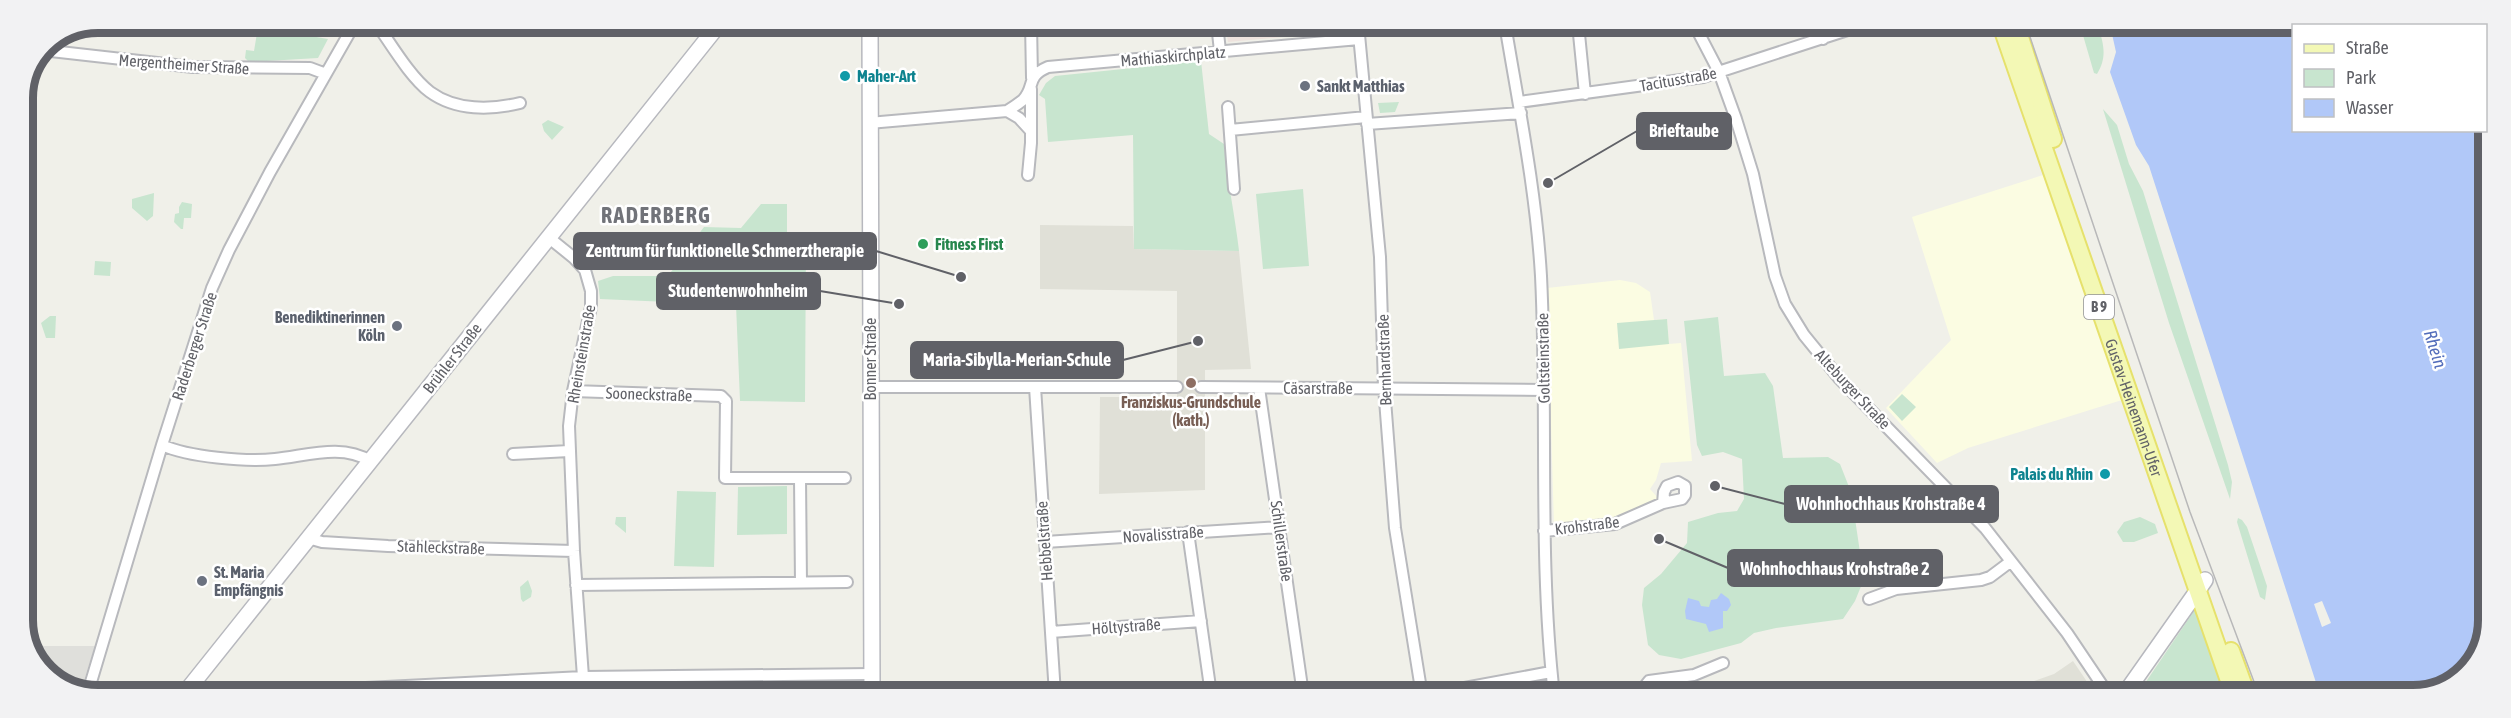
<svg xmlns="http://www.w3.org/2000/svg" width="2511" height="718" font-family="'Asap Condensed',sans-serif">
	<rect width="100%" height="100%" fill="#f0f0e9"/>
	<path fill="#fbfce2" d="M2043,175L2122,400L1968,448L1937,463L1886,408L1951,340L1912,217Z
		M1620,280L1636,283L1650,292L1654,320L1667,319L1669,344L1681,343L1692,461L1661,463L1656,480L1650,489L1658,498L1647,507L1618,519L1554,526L1547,288Z
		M813,680V694H688V681Z"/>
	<path fill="#dfdfdb" d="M31,646H95L80,693L41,669Z"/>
	<path fill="#e0e0d7" d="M1040,225L1133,226L1134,249L1239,251L1251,369L1205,370V490L1099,494L1100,397H1177V291L1040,289Z
		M2073,661L2096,695H2013L2011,689L2054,674Z
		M500,689V693H381Z"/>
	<path fill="#eee3de" d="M1225,24H1349L1350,31L1228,42Z"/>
	<path fill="#c8e5cf" d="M2080,25H2098C2103,43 2108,56 2097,74L2094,73Z
		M258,27L328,39L318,58L249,62L245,58L246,50L254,51Z
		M1201,61L1209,134L1224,144C1227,180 1235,215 1239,251L1134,249L1133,135L1048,142L1045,99L1039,95L1046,83L1055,76Z
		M1399,102L1395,112L1380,113L1378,103Z
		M2103,109L2117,125L2129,164L2143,191L2228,465L2232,482L2230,499L2169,323Z
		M548,120L564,127L552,140L544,131L542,124Z
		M1303,189L1309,266L1263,269L1256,194Z
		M154,193L153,216L147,221L132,208V199Z
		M182,202L192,204L191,218H184L183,229H181L174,222L175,214L179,213V207Z
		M761,204H787V239H806L805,402L740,401L736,305L600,299L598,281L613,276H666C679,267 693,241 704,227L741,228Z
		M95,261L111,262L110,276L94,275Z
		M50,316H56L55,338H46L41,323Z
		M1718,317L1724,376L1765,373L1773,386L1783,458L1828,457L1840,464L1851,492L1864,579L1855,601L1843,619L1776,628L1754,633L1741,643L1681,659L1659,655L1648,645L1642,605L1644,588L1661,574L1687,543L1688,522L1718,513L1737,511L1744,499L1742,459L1723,452L1702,456L1697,445L1684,321Z
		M1667,319L1669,344L1619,349L1617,323Z
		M1902,394L1916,407L1902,421L1889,407Z
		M787,486V534L737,535L738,487Z
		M677,491L716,492L714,567L674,566Z
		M616,517H626V533L615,524Z
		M2140,517L2155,524L2158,533L2134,542H2123L2117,532L2124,522Z
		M2238,518L2242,520L2247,527L2267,586L2265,600L2260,597L2237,522Z
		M528,580L532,591L531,597L523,602L521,599L520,587Z
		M2196,608L2228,695H2137Z"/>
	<path fill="#b1c8f8" d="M2110,25H2433L2294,26V130H2486V86L2488,93L2486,639L2459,680L2413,695H2320L2149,166L2136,145L2110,72L2116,52Z
		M1721,593L1729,599L1731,605L1727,611H1723V628L1709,632L1706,624L1686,619L1685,611L1688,598L1699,601L1701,606L1709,607L1711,600L1717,599Z"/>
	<path fill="#f0f0e9" d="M2322,601L2331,623L2322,627L2314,604Z"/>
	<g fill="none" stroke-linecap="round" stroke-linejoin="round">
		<defs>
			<path id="street" d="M376,23C391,44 410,77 430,92C456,111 491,110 520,103
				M1031,23L1032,78
				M1217,24L1220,51
				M1358,24L1380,257L1384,387L1395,528L1420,683L1423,694
				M1505,24C1519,108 1536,191 1541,276C1548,416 1538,556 1554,695
				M1578,24L1585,94
				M1694,24L1719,72L1736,119L1753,174L1775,276L1785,304L1804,335L1839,378L1985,528L2067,633L2106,691L2115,695
				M1819,24L1823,39
				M42,50L193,67L310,68L326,74
				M1519,102L1703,77L1866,24
				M1228,107L1234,189
				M1007,111L1019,118L1030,130
				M869,123L1007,111C1012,108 1018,104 1023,100C1036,86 1025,77 1048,67L1359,39
				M1367,124L1521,113
				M1230,130L1366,117
				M1028,175L1031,143V89
				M548,237L574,258L585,270L591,291V307L573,391L569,426L574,551L583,677
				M870,387H1177
				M1035,387L1055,694
				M1201,387L1544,390
				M1259,388L1303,694
				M573,391L721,396L726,401L725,478H845
				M162,445C188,457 246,462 275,459C306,456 342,443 370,461
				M513,454L569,451
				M800,478L801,583
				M1544,531L1615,524L1663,503L1682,499L1685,495V486L1678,482L1667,486L1664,492L1663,503
				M1188,532L1211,694
				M308,538L322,542L388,546L574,551
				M1045,542L1280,527
				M576,585L847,582
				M1869,599L1896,589L1981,580L1990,577L2010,562
				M1051,632L1201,621
				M88,692L162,445L212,288L229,250L270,172L355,23
				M266,693L583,677L872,674
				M1432,694L1551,672
				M1638,695L1649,681L1694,675L1723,663"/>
			<path id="secondary" d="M870,23L872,694
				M185,693L720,23
				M2124,695L2205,580"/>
			<g id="primary">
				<path id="s1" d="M2001,25L2234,695"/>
				<path d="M2016,25L2053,139"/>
				<path d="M2231,651L2247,695"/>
			</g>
		</defs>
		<use href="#street" stroke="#b8b9bd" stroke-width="14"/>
		<use href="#secondary" stroke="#b7b8be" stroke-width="18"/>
		<use href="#primary" stroke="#e6e16c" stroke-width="20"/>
		<use href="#street" stroke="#fff" stroke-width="10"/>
		<use href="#secondary" stroke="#fff" stroke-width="15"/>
		<use href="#primary" stroke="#f3f8b5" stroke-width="16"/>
		<path stroke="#b8b8b9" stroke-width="1.5" d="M2026,25L2190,512L2259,695"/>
	</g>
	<g fill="#0f9aa8" stroke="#fff" stroke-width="2">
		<circle cx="845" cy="76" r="6"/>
		<circle cx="2105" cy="474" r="6"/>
	</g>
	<g fill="#6b7280" stroke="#fff" stroke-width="2">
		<circle cx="1305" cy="86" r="6"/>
		<circle cx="397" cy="326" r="6"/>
		<circle cx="202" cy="581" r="6"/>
	</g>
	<circle fill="#2e9e5b" stroke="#fff" stroke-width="2" cx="923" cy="244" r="6"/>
	<circle fill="#8d6e63" stroke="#fff" stroke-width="2" cx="1191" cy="383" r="6"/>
	<g text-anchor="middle" stroke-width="5" stroke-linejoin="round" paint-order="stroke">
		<rect fill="#fff" stroke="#909095" stroke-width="1.5" x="2084" y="295" width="30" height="24" rx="4.5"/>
		<g font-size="15" font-weight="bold" fill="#606167">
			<text x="2099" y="312">B 9</text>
		</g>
		<g font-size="16" fill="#606167" stroke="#fff">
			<text transform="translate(1173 56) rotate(-5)" y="6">Mathiaskirchplatz</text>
			<text transform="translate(184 64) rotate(4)" y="6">Mergentheimer Straße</text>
			<text transform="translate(1678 79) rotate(-10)" y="6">Tacitusstraße</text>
			<text transform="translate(194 346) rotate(-72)" y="6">Raderberger Straße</text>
			<text transform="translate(581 354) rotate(-80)" y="6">Rheinsteinstraße</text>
			<text transform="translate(452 358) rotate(-52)" y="6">Brühler Straße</text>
			<text transform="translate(1543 358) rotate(-91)" y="6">Goltsteinstraße</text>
			<text transform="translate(870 359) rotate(-90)" y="6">Bonner Straße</text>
			<text transform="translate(1384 360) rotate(-92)" y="6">Bernhardstraße</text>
			<text x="1318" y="394">Cäsarstraße</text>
			<text transform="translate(1853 389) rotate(47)" y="6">Alteburger Straße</text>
			<text transform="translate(649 394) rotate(2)" y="6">Sooneckstraße</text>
			<text dy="6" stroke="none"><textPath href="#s1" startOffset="405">Gustav-Heinemann-Ufer</textPath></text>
			<text transform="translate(1587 525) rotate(-7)" y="6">Krohstraße</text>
			<text transform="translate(1163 534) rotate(-4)" y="6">Novalisstraße</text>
			<text transform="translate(1044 541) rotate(-94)" y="6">Hebbelstraße</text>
			<text transform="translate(1282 541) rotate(82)" y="6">Schillerstraße</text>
			<text transform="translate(441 547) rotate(2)" y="6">Stahleckstraße</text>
			<text transform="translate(1126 626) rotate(-4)" y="6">Höltystraße</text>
		</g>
		<g font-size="16" font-weight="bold" fill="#0d838f" stroke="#fff" text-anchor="start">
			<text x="857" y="82">Maher-Art</text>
			<text x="2093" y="480" text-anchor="end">Palais du Rhin</text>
		</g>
		<g font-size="16" font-weight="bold" fill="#5b616d" stroke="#fff" text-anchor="start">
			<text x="1317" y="92">Sankt Matthias</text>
			<text x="385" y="323" text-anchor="end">Benediktinerinnen<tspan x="385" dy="18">Köln</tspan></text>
			<text x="214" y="578">St. Maria<tspan x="214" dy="18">Empfängnis</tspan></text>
		</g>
		<g font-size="16" font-weight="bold" fill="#27864d" stroke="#fff" text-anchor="start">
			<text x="935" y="250">Fitness First</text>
		</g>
		<g font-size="16" font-weight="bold" fill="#785e54" stroke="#fff">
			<text x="1191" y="408">Franziskus-Grundschule<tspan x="1191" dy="18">(kath.)</tspan></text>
		</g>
		<g font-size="18" font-style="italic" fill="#546ebb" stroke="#fff">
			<text transform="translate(2435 349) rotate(73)" y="6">Rhein</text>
		</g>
		<g font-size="22" font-weight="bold" letter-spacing="1.5" fill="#717379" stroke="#fff">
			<text x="656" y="223">RADERBERG</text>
		</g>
	</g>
	<path d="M0 0H2511V718H0ZM98 33H2413A65 65 0 0 1 2478 98V620A65 65 0 0 1 2413 685H98A65 65 0 0 1 33 620V98A65 65 0 0 1 98 33Z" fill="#f2f2f3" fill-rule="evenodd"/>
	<path fill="none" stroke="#606167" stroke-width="8" d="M98 33H2413A65 65 0 0 1 2478 98V620A65 65 0 0 1 2413 685H98A65 65 0 0 1 33 620V98A65 65 0 0 1 98 33Z"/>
	<path fill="none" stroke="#606167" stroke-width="2" d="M1548 183L1637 131M961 277L876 251M899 304L820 291M1198 341L1123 360M1715 486L1785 504M1659 539L1728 568"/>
	<g fill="#606167" stroke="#fff" stroke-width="2">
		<circle cx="1548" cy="183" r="6"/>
		<circle cx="961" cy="277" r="6"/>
		<circle cx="899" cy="304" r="6"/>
		<circle cx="1198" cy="341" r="6"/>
		<circle cx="1715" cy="486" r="6"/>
		<circle cx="1659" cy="539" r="6"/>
	</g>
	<g fill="#606167" stroke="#606167" stroke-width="2">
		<rect x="1637" y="113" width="94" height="36" rx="6"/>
		<rect x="574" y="233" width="302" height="36" rx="6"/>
		<rect x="657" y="273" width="163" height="36" rx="6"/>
		<rect x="911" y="342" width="212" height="36" rx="6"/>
		<rect x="1785" y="486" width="213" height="36" rx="6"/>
		<rect x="1728" y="550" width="214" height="36" rx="6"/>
	</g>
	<g font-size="18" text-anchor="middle" font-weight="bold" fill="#fff">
		<text x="1684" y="137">Brieftaube</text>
		<text x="725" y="257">Zentrum für funktionelle Schmerztherapie</text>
		<text x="738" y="297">Studentenwohnheim</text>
		<text x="1017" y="366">Maria-Sibylla-Merian-Schule</text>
		<text x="1891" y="510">Wohnhochhaus Krohstraße 4</text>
		<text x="1835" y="575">Wohnhochhaus Krohstraße 2</text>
	</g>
	<rect x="2292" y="24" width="195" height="108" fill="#ffffff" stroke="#bfc0c2" stroke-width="1.5"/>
	<rect x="2304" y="44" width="30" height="9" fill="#f3f8b5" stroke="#bfc0c2" stroke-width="1.5"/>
	<text x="2346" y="54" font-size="18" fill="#606167">Straße</text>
	<rect x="2304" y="69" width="30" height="18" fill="#c8e5cf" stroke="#bfc0c2" stroke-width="1.5"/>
	<text x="2346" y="84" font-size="18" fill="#606167">Park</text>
	<rect x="2304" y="99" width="30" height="18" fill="#b1c8f8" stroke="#bfc0c2" stroke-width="1.5"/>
	<text x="2346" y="114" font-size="18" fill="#606167">Wasser</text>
</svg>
